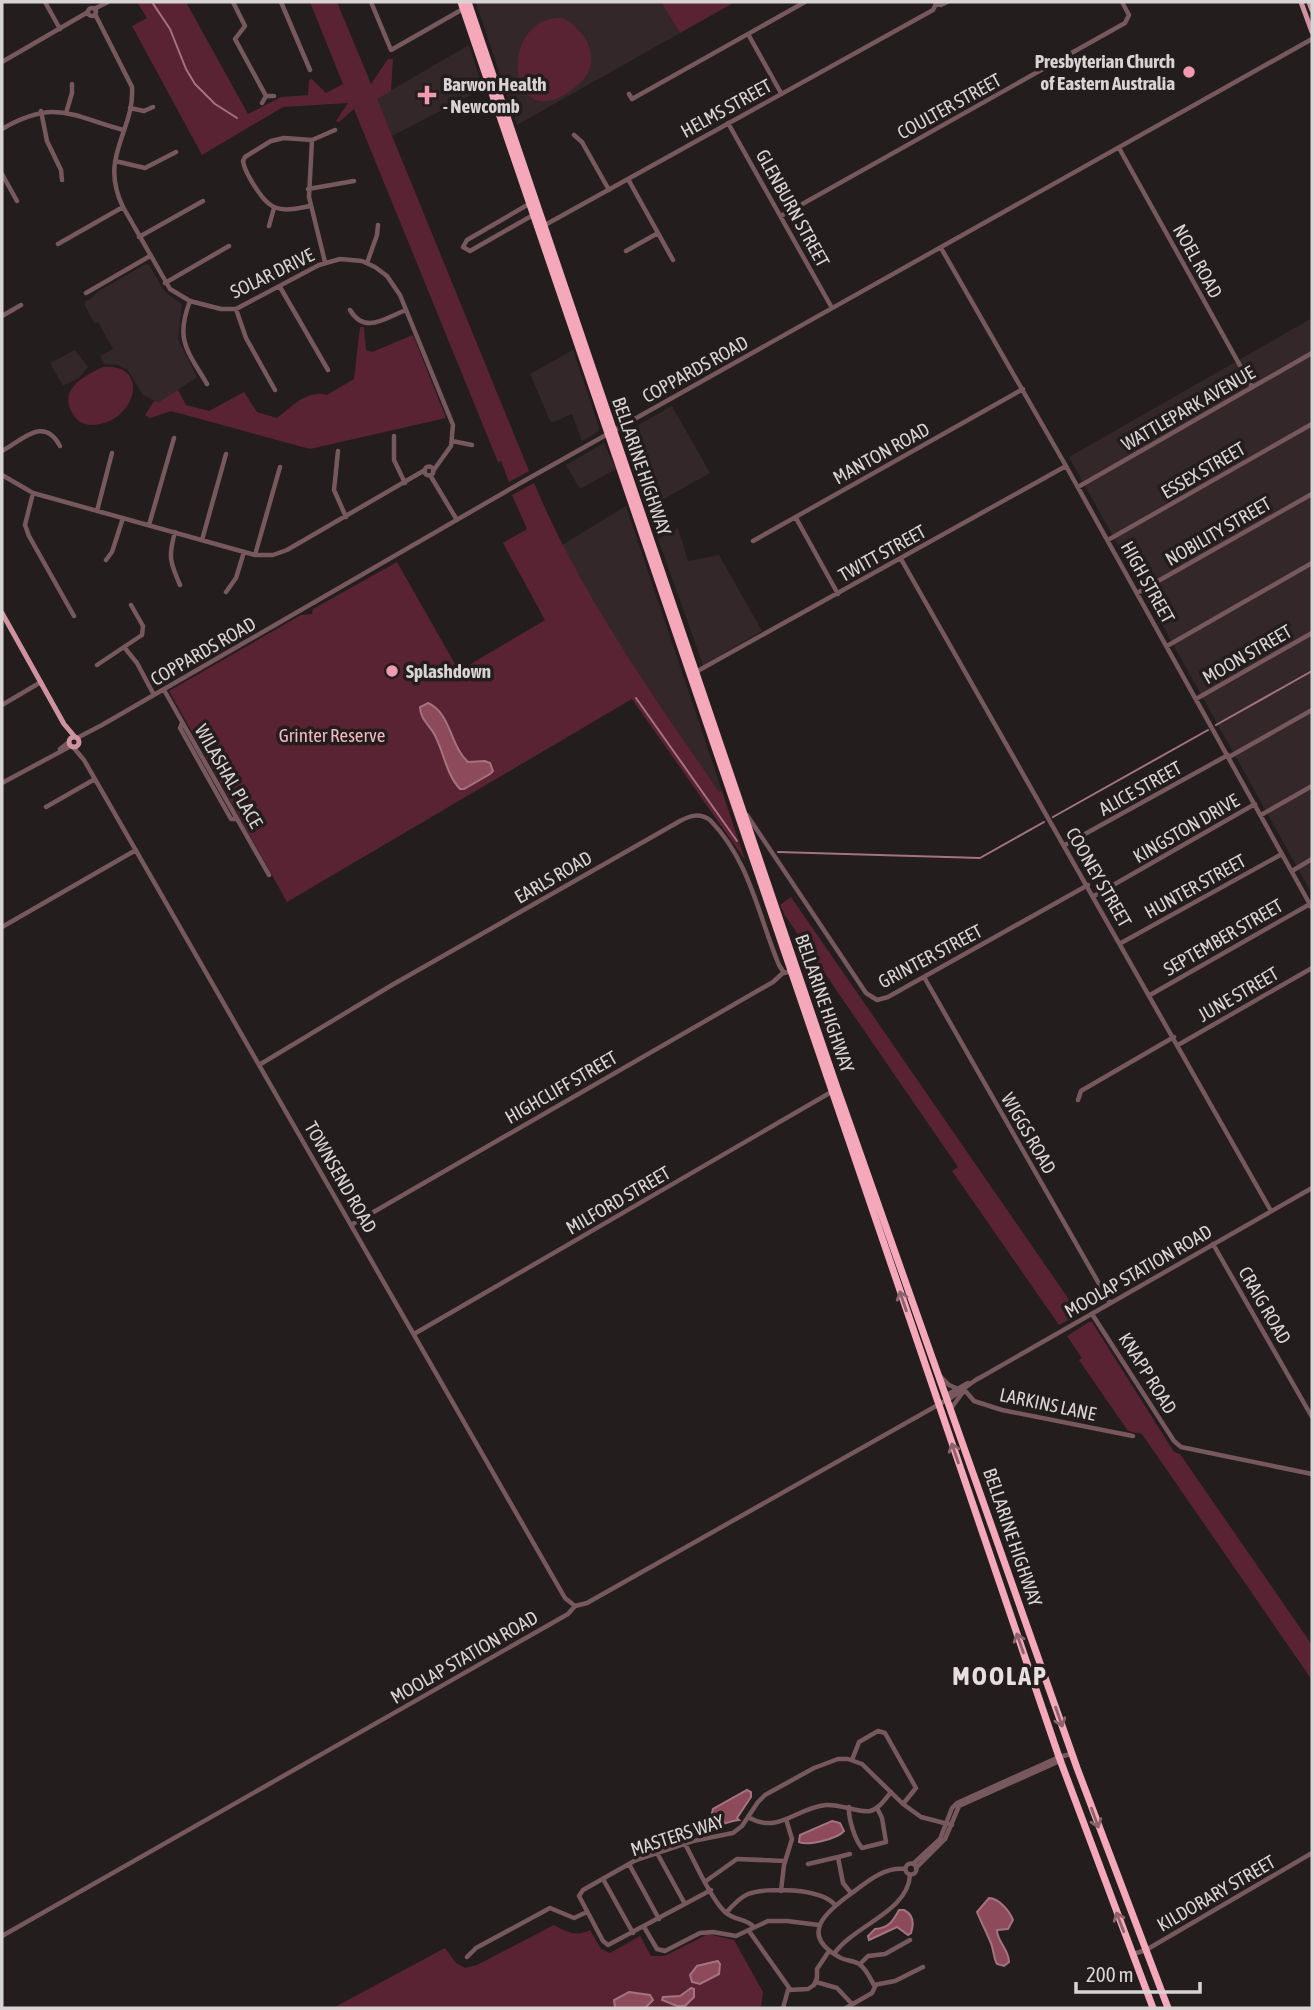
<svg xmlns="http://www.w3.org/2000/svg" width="1314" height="2010" font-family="'Asap Condensed',sans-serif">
	<rect width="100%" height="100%" fill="#231d1e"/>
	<path fill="#332729" d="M476,2H661L680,33L517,125Z
		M469,45L483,89L392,136L376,99Z
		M146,264L149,265L165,292L182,304L178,339L197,377L159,403L143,395L127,369L118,365L104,364L100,356L113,349L98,322L95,324L85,306V301L91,299L97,292Z
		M1312,318V894L1069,457Z
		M75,350L88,367L79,378L63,386L50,363Z
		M573,350L599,427L598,432L582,441L572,414L551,423L530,374Z
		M672,406L710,473L646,509L623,438L624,433Z
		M604,443L616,469L580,489L566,465Z
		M626,506L722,791L719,793L606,625L562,545Z
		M678,528L688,561L719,555L762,631L703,665L658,539Z"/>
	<path fill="#5a2333" d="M137,2H186L248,114L281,97L308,95L309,80L312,79L326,93L343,84L310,2H337L371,84L388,59H393L391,91L377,99L529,471L509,482L501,461L498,462L354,109L339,122L336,121L348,103L283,107L202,155L132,26L147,18Z
		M661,2H735L680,33Z
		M562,18C587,30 604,62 579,84C507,148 495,15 562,18Z
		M360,327H364L366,350L372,352L413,335L446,418L310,449L171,411L150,418L145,415L154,401L159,402L178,390L186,405L209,411L244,392L257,412L277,418C292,407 307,389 327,395L354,379Z
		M103,367C153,363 135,426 90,425C82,424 77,421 73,414C57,390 84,376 103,367Z
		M534,483C582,597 650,690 719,792L722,791L745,860L632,699L287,902L169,691L301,615L312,614L313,609L397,562L459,671L545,620L503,543L527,529L512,495Z
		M791,897L1079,1314L1059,1325L952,1171L958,1167L784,914L780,905Z
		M1089,1322H1092L1174,1452L1180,1454L1312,1645V1680L1142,1434L1128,1431L1079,1360L1082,1358L1067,1336Z
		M554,1925C566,1932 577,1937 590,1930L601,1949L610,1953L640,1936L651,1956H665L708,1934L734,1940L763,1992L761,2008H333L445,1948L456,1963L465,1968L477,1965Z"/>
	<path fill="#8d4a5b" stroke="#a47380" stroke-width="2" d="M428,703C451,713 450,746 468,762L485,761L490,763L493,771L490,774L464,789H460C445,773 444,750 433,732C427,723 420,717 420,707Z
		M747,1790L751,1792V1797L737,1818L739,1820C724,1821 723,1831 712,1813L713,1809Z
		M832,1821L840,1823L844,1831C837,1839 808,1846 799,1842L800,1835Z
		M989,1898C999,1898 1010,1912 1013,1920L1008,1929L997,1930C997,1942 1009,1949 1009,1962L1004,1966L997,1964C993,1957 994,1949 990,1941C986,1931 981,1922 977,1912Z
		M899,1910H904C914,1915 914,1924 911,1933L908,1935L897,1927L869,1940L868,1936L875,1929C889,1928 893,1921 899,1910Z
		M718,1961L720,1964L719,1974L700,1984L692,1982L690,1975L697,1966Z
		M691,1988L694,1989V1997L685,2006H677L662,2000L663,1997L680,1996Z
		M629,1992L650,1995L653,2000L645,2008H615L614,2000Z"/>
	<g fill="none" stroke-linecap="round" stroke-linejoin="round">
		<path stroke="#a47380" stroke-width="2" d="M152,2L170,29L186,69L195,84L215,104L237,118
			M636,698L737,841
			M1216,725L1312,671
			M1053,817L1208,730
			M778,852L980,858L1044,822"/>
		<path stroke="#77585f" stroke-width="4.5" d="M45,2L60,29
			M233,2L245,26L235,39L266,96
			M281,2L310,70
			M371,2L391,50L463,9
			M935,3L941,5L947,2
			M88 12a4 4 0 1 1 8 0a4 4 0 1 1-8 0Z
			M94,9L108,2
			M95,14L132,87C135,131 98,156 123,207L170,289L190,301L221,309H236L319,265L340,259L362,261L375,267L387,276L400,295L453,425L451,446L433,471
			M748,34L781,93
			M2,62L88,12
			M629,94L632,99L805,2
			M262,103L266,96H274
			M130,108L144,111L153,107
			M41,111L47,141L61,170L62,180
			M66,113L72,93V84
			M728,123L832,308
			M2,129C54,99 70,115 123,130
			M574,135L582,142L609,190
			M312,140L309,197L325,262
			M1119,148L1252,387
			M115,161L145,168L176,152
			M2,174L17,201
			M628,179L673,260
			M308,189L354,181
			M529,204L467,240L463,247L470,251L533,215
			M310,206C277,213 270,211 252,182C248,175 244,169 243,161L245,157L271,141L284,138L312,140L335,130
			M781,216L1125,23L1129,15L1122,2
			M545,225L933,10L937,2
			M269,226L274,208
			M139,237L203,201
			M58,244L123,207
			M941,248L1066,466L1312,908
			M626,251L658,233
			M367,263L377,235L378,225
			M165,283L229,246
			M280,287L328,370
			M86,293L150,256
			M190,301C175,340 187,350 207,384
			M236,309L246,338L275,390
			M350,310C365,335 385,318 406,310
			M2,316L21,305
			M394,436V460L405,483
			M452,441L472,445
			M2,451C24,439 44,416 60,446
			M338,451L334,490L346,517
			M424.5 471a4.5 4.5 0 1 1 9 0a4.5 4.5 0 1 1-9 0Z
			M2,475L33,493L255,555H273L287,550L425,470
			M430,475L457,520
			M1078,487L1312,353
			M33,493L25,525L29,536L74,616
			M97,511L112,453
			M796,518L838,594
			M149,525L174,438
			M175,532C168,557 170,562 180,585
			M202,540L226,454
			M1108,540L1312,424
			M753,541L1023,389
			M255,555L280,467
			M901,559L1271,1211
			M106,560L112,552L123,518
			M226,592L236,578L244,552
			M1137,593L1312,494
			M1167,646L1312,563
			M124,647L137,663L154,695
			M97,665L142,635L143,626L131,605
			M694,673L1066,466
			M164,690L269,875
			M1196,699L1312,633
			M2,705L41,682
			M182,723L180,728L231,819H237
			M77,738L102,725L524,481L1312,39
			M73,747L84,760L565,1598L575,1606
			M60,749L69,742
			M1229,757L1312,710
			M2,783L71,746
			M46,807L95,779
			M747,815L866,993L877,1000L888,997L1088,885
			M1261,815L1312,786
			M1065,845L1228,755
			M1292,871L1312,859
			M1094,896L1255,804
			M2,927L136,850
			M1121,943L1282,854
			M924,977L1110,1303
			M1150,995L1310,904
			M1178,1045L1312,968
			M259,1065L392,985L680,821C691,815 700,813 710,820C750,861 758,915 779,965L784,973L793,971
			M1078,1100L1081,1091L1086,1088L1174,1037
			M351,1225L773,982L784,972
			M1213,1244L1312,1417
			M1092,1314L1174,1441L1181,1447L1312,1474
			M414,1334L833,1091
			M941,1377L949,1385L956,1388
			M976,1380L1312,1188
			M962,1387L974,1401L1002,1410L1133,1436
			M945,1396L968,1383
			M952,1407L963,1392
			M852,1760L859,1742L878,1731L885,1733L916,1788L903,1804
			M849,1807C848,1818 855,1840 862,1848L886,1842L882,1818L877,1808
			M748,1817C779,1835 795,1808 826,1805C841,1804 858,1813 870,1811C879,1809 885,1799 891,1792
			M685,1844C695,1862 711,1899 725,1912C735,1921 746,1918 754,1927
			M657,1853L685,1904
			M838,1857L850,1854
			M905.5 1869a5.5 5.5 0 1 1 11 0a5.5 5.5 0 1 1-11 0Z
			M629,1864L659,1919
			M808,1864L838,1857L843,1883L851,1893
			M913,1864L940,1839L952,1808L957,1803L1059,1757L1071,1754
			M916,1868L945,1839L959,1806L1062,1760
			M603,1879L633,1933
			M706,1881L737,1859L785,1861
			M711,1890L608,1945L603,1941L579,1896L583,1890L636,1860L693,1841L733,1833L742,1826L758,1802L765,1795L814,1768L838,1759H848L862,1764L903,1804L921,1817L952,1825
			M781,1891L784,1865L792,1839L786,1819
			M726,1913C732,1906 739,1898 748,1894C767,1887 821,1888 835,1905
			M644,1927L657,1949L665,1951L700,1933L713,1932L736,1936L768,1921H787L819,1925
			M749,1931L790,1989
			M2,1936L568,1614L575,1606L587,1603L952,1397L977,1379
			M834,1954C854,1925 908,1912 910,1875
			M1133,1954L1146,1950L1312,1853
			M467,1957L476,1948L550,1908L574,1918L587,1912
			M860,1964L868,1956L885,1954L910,1940
			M816,1982L837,1988L852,2004
			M874,1985L895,1981L923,1967
			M783,2008L788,1990L808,1989L814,1985L817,1978V1969L829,1951
			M846,2008L872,1993L875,1987C871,1980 866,1968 859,1964C853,1960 845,1961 839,1957C798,1934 827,1911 852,1893C868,1881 884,1867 905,1869"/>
		<path stroke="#d192a0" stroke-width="5" d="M1301,2L1312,32
			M1309,2L1312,10
			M2,613L64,724L75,737
			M69 742a5 5 0 1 1 10 0a5 5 0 1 1-10 0Z"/>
		<path stroke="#f5a8ba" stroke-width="7" d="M461,2L1059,1757L1153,2008
			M468,2L837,1088L1077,1768L1168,2008"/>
	</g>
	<defs><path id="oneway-shaft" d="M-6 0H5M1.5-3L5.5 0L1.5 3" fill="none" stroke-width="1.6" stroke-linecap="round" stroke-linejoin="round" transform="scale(1.75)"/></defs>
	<g stroke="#8c626c">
		<use href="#oneway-shaft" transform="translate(903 1301) rotate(-109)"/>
		<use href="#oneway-shaft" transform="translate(955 1453) rotate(-109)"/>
		<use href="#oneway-shaft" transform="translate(1020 1643) rotate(-109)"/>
		<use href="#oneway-shaft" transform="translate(1059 1717) rotate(71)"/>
		<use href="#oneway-shaft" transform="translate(1095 1818) rotate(70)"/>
		<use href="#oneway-shaft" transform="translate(1120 1922) rotate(-111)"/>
	</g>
	<g fill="#f29aaf" stroke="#231d1e" stroke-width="2.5">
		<circle cx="1189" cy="72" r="7"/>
		<path d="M423.5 84.5h7v7h7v7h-7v7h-7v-7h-7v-7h7z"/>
		<circle cx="392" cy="671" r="7"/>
	</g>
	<g text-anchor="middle" stroke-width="7" stroke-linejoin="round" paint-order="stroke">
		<g font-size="19" font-weight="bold" fill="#d8d4d5" stroke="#231d1e" text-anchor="start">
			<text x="1175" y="68" text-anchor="end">Presbyterian Church<tspan x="1175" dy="22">of Eastern Australia</tspan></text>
			<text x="443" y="91">Barwon Health<tspan x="443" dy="22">- Newcomb</tspan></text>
			<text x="406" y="678">Splashdown</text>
		</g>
		<g font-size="19" fill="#d8d4d5" stroke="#231d1e">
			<text transform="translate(949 106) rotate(-29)" y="7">COULTER STREET</text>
			<text transform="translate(726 108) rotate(-29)" y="7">HELMS STREET</text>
			<text transform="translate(793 208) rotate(61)" y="7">GLENBURN STREET</text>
			<text transform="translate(1198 261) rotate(61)" y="7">NOEL ROAD</text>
			<text transform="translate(272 273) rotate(-26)" y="7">SOLAR DRIVE</text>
			<text transform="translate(695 369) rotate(-29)" y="7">COPPARDS ROAD</text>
			<text transform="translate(1188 408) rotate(-30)" y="7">WATTLEPARK AVENUE</text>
			<text transform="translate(881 453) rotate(-29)" y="7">MANTON ROAD</text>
			<text transform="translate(642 466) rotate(71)" y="7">BELLARINE HIGHWAY</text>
			<text transform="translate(1203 470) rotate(-30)" y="7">ESSEX STREET</text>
			<text transform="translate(1218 531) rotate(-30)" y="7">NOBILITY STREET</text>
			<text transform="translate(882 553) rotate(-29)" y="7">TWITT STREET</text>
			<text transform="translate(1148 582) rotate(61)" y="7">HIGH STREET</text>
			<text transform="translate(203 651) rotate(-30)" y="7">COPPARDS ROAD</text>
			<text transform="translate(1247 654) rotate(-30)" y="7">MOON STREET</text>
			<text transform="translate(229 776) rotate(60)" y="7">WILASHAL PLACE</text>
			<text transform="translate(1140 788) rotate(-29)" y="7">ALICE STREET</text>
			<text transform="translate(1186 828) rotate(-30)" y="7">KINGSTON DRIVE</text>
			<text transform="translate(553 877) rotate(-30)" y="7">EARLS ROAD</text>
			<text transform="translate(1099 877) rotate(60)" y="7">COONEY STREET</text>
			<text transform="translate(1195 886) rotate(-29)" y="7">HUNTER STREET</text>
			<text transform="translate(1223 937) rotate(-30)" y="7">SEPTEMBER STREET</text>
			<text transform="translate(930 956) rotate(-28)" y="7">GRINTER STREET</text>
			<text transform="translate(1238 994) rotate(-30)" y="7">JUNE STREET</text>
			<text transform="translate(825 1003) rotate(71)" y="7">BELLARINE HIGHWAY</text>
			<text transform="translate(561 1087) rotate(-30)" y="7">HIGHCLIFF STREET</text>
			<text transform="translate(1029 1133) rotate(60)" y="7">WIGGS ROAD</text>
			<text transform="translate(341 1177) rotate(60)" y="7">TOWNSEND ROAD</text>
			<text transform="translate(618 1200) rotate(-30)" y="7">MILFORD STREET</text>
			<text transform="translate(1138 1271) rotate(-30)" y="7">MOOLAP STATION ROAD</text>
			<text transform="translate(1265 1305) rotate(60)" y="7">CRAIG ROAD</text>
			<text transform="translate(1148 1373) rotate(58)" y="7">KNAPP ROAD</text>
			<text transform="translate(1048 1404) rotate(12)" y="7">LARKINS LANE</text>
			<text transform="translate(1013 1537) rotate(71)" y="7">BELLARINE HIGHWAY</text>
			<text transform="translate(464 1657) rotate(-30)" y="7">MOOLAP STATION ROAD</text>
			<text transform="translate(677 1835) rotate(-18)" y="7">MASTERS WAY</text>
			<text transform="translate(1216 1893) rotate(-30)" y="7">KILDORARY STREET</text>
		</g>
		<g font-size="19" fill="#f4b7c4" stroke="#231d1e">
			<text x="332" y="742">Grinter Reserve</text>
		</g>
		<g font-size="26" font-weight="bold" letter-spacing="2" fill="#e7dfe1" stroke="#231d1e">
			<text x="1000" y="1685">MOOLAP</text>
		</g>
	</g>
	<rect width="1314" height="2010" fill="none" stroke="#d8d4d5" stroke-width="7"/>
	<path d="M1076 1982v10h124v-10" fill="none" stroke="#d8d4d5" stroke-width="3.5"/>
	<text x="1086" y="1982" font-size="21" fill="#d8d4d5" stroke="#231d1e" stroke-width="5" paint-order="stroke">200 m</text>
</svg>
